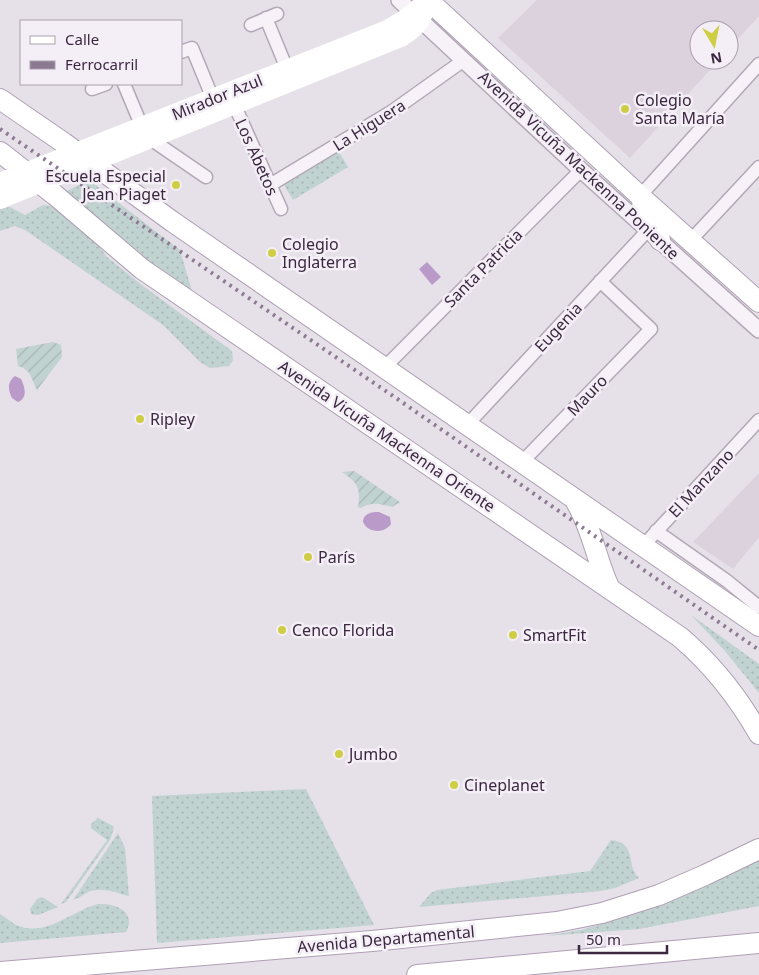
<svg xmlns="http://www.w3.org/2000/svg" width="759" height="975" font-family="'Noto Sans',sans-serif">
	<defs>
		<pattern id="grass-dots" width="8" height="8" patternUnits="userSpaceOnUse" patternTransform="scale(1.25)"><rect width="8" height="8" fill="#c1d3d1"/><path d="M2 2h.1M6 6h.1" fill="none" stroke="#a7b5b4" stroke-width="1.8" stroke-linecap="round"/></pattern>
		<pattern id="garden-furrows" width="10" height="10" patternUnits="userSpaceOnUse" patternTransform="scale(1.25)"><rect width="10" height="10" fill="#c1d3d1"/><path d="M-1 1l2-2M0 10L10 0M9 11l2-2" fill="none" stroke="#a7b5b4"/></pattern>
	</defs>
	<rect width="100%" height="100%" fill="#e6e0e9"/>
	<path fill="#dbd2de" d="M537,0H759V16L729,49V30H699V60H719L630,158L498,38Z
		M759,473V537L733,569L693,542Z"/>
	<path fill="url(#grass-dots)" d="M338,150L348,167L293,200L283,183Z
		M89,180L180,250L192,291L143,257L67,191Z
		M43,205L51,206L92,237L107,257L143,286L232,351L233,360L229,366L210,368L200,362L163,325L25,230L15,226L0,231V209L10,207L25,215Z
		M691,615L759,664V693L725,651Z
		M306,789L374,925L157,943L152,796Z
		M98,818L113,826L114,828L110,840L66,902L61,904L107,840L91,828V824Z
		M118,833L125,848L129,896C116,893 102,886 88,892C83,895 79,898 73,900Z
		M611,840C638,843 625,865 639,878L615,888L601,891L419,907L431,893L437,890L590,871Z
		M759,860V906L639,929L545,936L581,930L638,913Z
		M42,897L58,907L38,915L31,914L30,909L37,899Z
		M98,904C116,903 137,912 126,932L0,943V914C5,917 11,922 16,925C46,938 71,911 98,904Z"/>
	<path fill="url(#garden-furrows)" d="M53,342L61,345L62,357L37,390C31,379 32,370 18,366L16,349Z
		M354,471L400,502L392,507C380,504 372,501 361,508L358,507C361,488 358,483 342,472Z"/>
	<path fill="#b99ac9" d="M427,262L441,277L432,285L419,269Z
		M15,376L21,379C25,387 28,398 18,402L12,398C8,390 7,382 15,376Z
		M379,512L390,517L391,524C384,534 368,533 363,522C363,513 372,512 379,512Z"/>
	<g fill="none" stroke-linecap="round" stroke-linejoin="round">
		<defs>
			<path id="minor" d="M266,18L287,69
				M251,25L277,14
				M181,52L192,48L213,99
				M124,84L142,127
				M92,89L106,84
				M234,104L281,209
				M149,138L206,177
				M270,185L391,112L464,60
				M640,196L759,64
				M690,241L759,167
				M385,367L581,170
				M468,424L648,230
				M522,462L651,329L600,281
				M656,531L727,581L759,607
				M643,546L759,420"/>
			<path id="tertiary" d="M399,0L581,170L759,330"/>
			<path id="primary" d="M428,0L640,196L759,302
				M0,99L64,143L173,222L759,626
				M0,152L55,195L142,269L680,637C713,665 738,697 759,734
				M642,201L660,240
				M576,502C592,528 596,559 609,587
				M0,972L372,941L557,922L602,913L659,895L705,875L759,849
				M417,975L759,943"/>
		</defs>
		<use href="#minor" stroke="#b3a9b6" stroke-width="15"/>
		<use href="#tertiary" stroke="#b3a9b6" stroke-width="18"/>
		<use href="#primary" stroke="#af9fb4" stroke-width="22"/>
		<use href="#minor" stroke="#f6f2f7" stroke-width="12"/>
		<use href="#tertiary" stroke="#f6f2f7" stroke-width="15"/>
		<path stroke="#fff" stroke-width="18" d="M0,182L387,29L404,19L428,0
			M0,200L401,38C419,27 423,20 428,0"/>
		<use href="#primary" stroke="#fff" stroke-width="20"/>
		<path stroke="#8c7992" stroke-width="4" stroke-dasharray="2.5 5" stroke-linecap="butt" d="M0,129L396,398L759,650"/>
	</g>
	<g fill="#cecd44" stroke="#f4eff6" stroke-width="2">
		<circle cx="625" cy="109" r="5"/>
		<circle cx="176" cy="185" r="5"/>
		<circle cx="272" cy="253" r="5"/>
		<circle cx="140" cy="419" r="5"/>
		<circle cx="308" cy="557" r="5"/>
		<circle cx="282" cy="630" r="5"/>
		<circle cx="513" cy="635" r="5"/>
		<circle cx="339" cy="754" r="5"/>
		<circle cx="454" cy="785" r="5"/>
	</g>
	<g text-anchor="middle" stroke-width="5" stroke-linejoin="round" paint-order="stroke">
		<g font-size="16" fill="#3b2840" stroke="#f4eff6">
			<text transform="translate(217 97) rotate(-22)" y="6">Mirador Azul</text>
			<text transform="translate(369 125) rotate(-32)" y="6">La Higuera</text>
			<text transform="translate(257 157) rotate(66)" y="6">Los Abetos</text>
			<text transform="translate(579 165) rotate(43)" y="6">Avenida Vicuña Mackenna Poniente</text>
			<text transform="translate(483 268) rotate(-45)" y="6">Santa Patricia</text>
			<text transform="translate(558 327) rotate(-47)" y="6">Eugenia</text>
			<text transform="translate(587 395) rotate(-46)" y="6">Mauro</text>
			<text transform="translate(387 436) rotate(34)" y="6">Avenida Vicuña Mackenna Oriente</text>
			<text transform="translate(701 483) rotate(-47)" y="6">El Manzano</text>
			<text transform="translate(386 939) rotate(-5)" y="6">Avenida Departamental</text>
		</g>
		<g font-size="16" fill="#3b2840" stroke="#f4eff6" text-anchor="start">
			<text x="635" y="106">Colegio<tspan x="635" dy="18">Santa María</tspan></text>
			<text x="166" y="182" text-anchor="end">Escuela Especial<tspan x="166" dy="18">Jean Piaget</tspan></text>
			<text x="282" y="250">Colegio<tspan x="282" dy="18">Inglaterra</tspan></text>
			<text x="150" y="425">Ripley</text>
			<text x="318" y="563">París</text>
			<text x="292" y="636">Cenco Florida</text>
			<text x="523" y="641">SmartFit</text>
			<text x="349" y="760">Jumbo</text>
			<text x="464" y="791">Cineplanet</text>
		</g>
	</g>
	<rect x="20" y="20" width="162" height="65" fill="#f4eff6" stroke="#aa9fad"/>
	<rect x="30" y="36" width="25" height="8" fill="#ffffff" stroke="#aa9fad"/>
	<text x="65" y="45" font-size="15" fill="#3b2840">Calle</text>
	<rect x="30" y="61" width="25" height="8" fill="#8c7992" stroke="#aa9fad"/>
	<text x="65" y="70" font-size="15" fill="#3b2840">Ferrocarril</text>
	<g transform="translate(714 45) rotate(170)"><circle r="24" fill="#f4eff6" stroke="#aa9fad"/>
	<path d="M0-4L9 19L0 12L-9 19Z" fill="#cecd44"/>
	<text y="-8" font-size="14" font-weight="bold" text-anchor="middle" fill="#3b2840">N</text>
	</g>
	<path d="M579 945v8h88v-8" fill="none" stroke="#3b2840" stroke-width="2.5"/>
	<text x="586" y="945" font-size="15" fill="#3b2840" stroke="#f4eff6" stroke-width="4" paint-order="stroke">50 m</text>
</svg>
